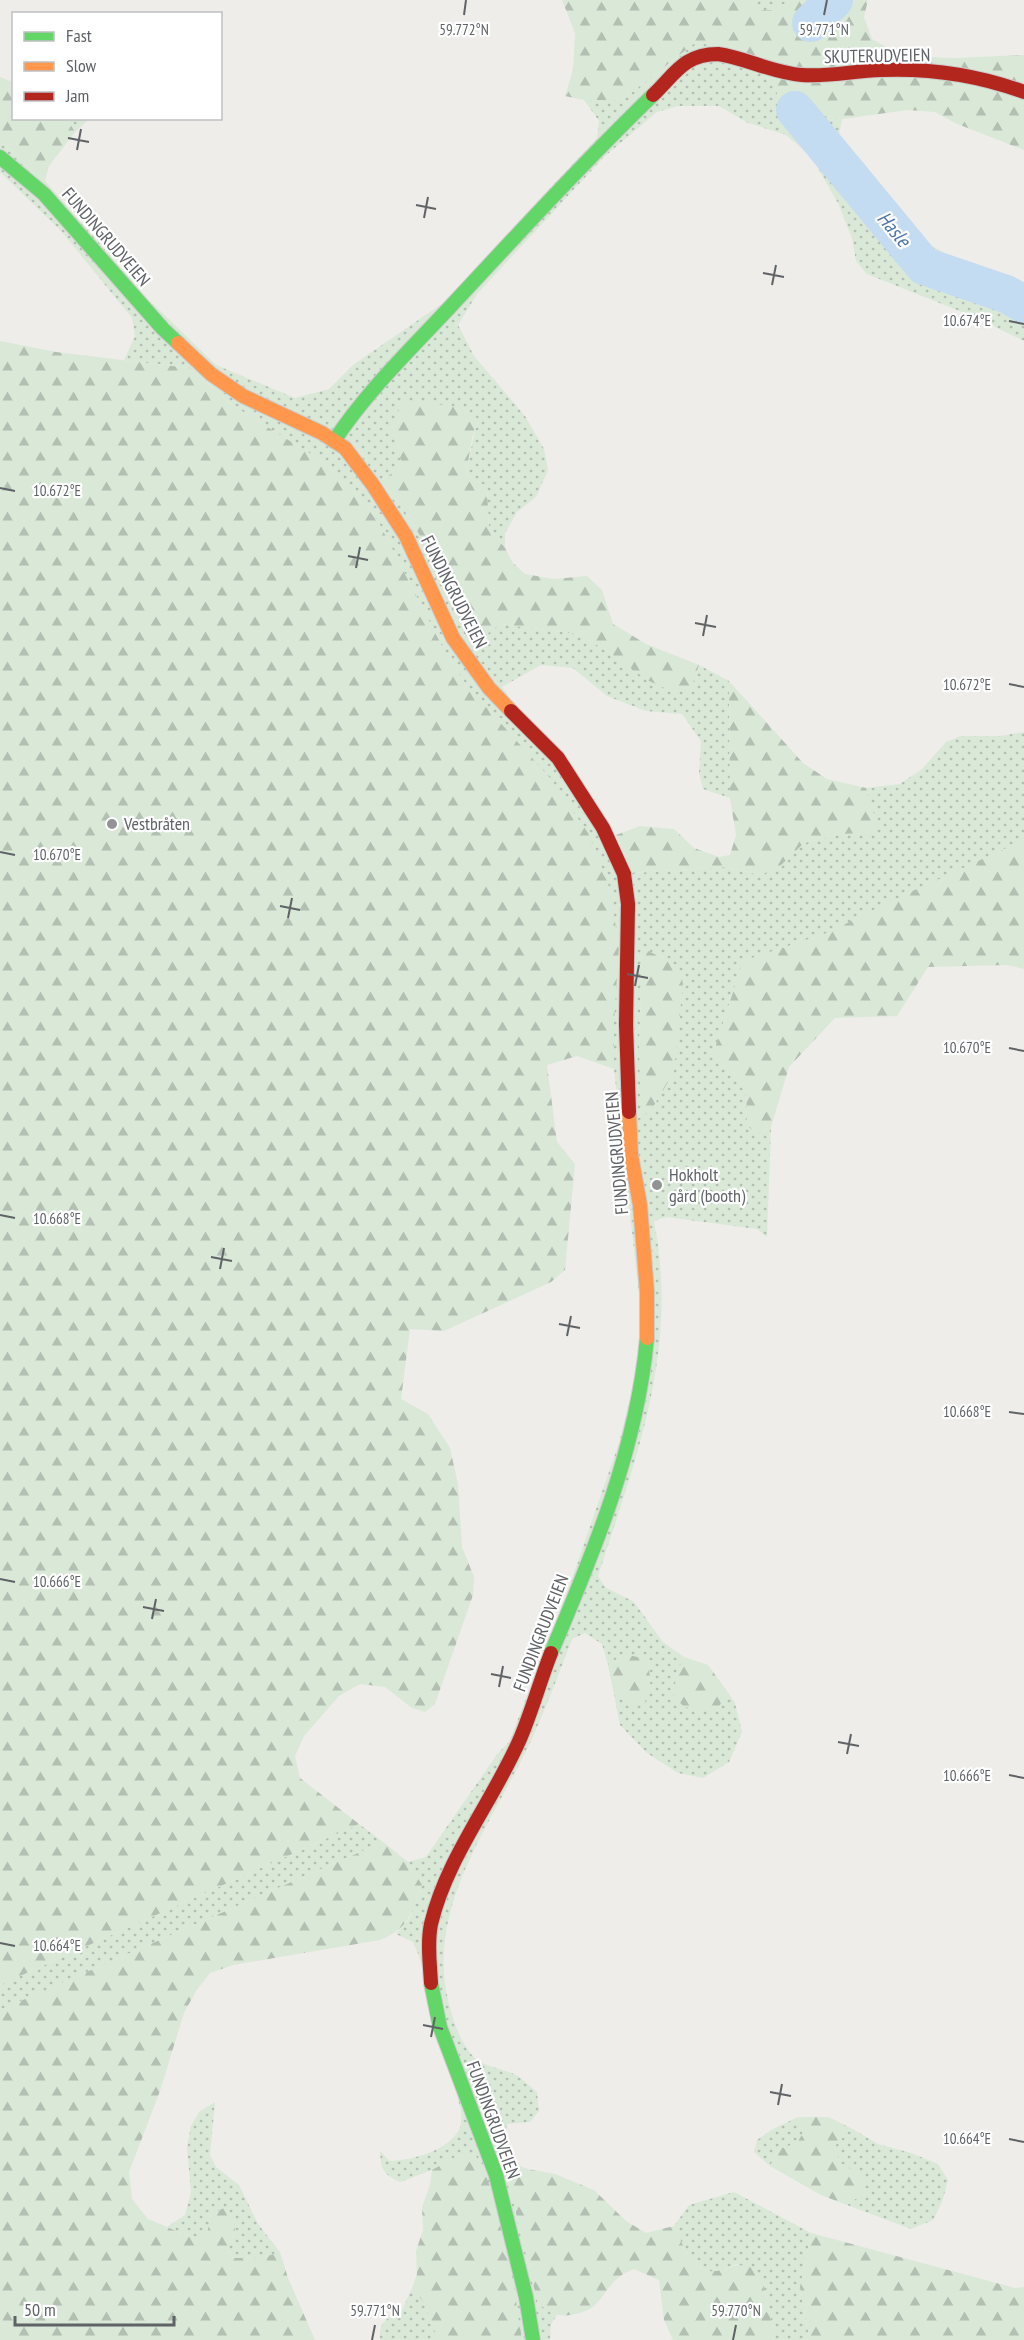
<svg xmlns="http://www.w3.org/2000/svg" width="1024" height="2340" font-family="'PT Sans Narrow',sans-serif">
	<defs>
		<pattern id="grass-dots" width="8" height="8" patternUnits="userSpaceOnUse" patternTransform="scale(1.5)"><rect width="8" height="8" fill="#d9e8d7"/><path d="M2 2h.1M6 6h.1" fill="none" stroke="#b3bfb2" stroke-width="1.8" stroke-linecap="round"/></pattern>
		<pattern id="forest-firs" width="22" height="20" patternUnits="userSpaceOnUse" patternTransform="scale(1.5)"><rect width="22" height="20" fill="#d9e8d7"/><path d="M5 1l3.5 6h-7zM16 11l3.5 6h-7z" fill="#b3bfb2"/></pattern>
	</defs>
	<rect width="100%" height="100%" fill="#eeede9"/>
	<path fill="url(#grass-dots)" fill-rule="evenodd" d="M749,0H793L772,10H760Z
		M696,42L744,53L775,87L782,108L842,119L839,135L867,167L895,212L918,238L1024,298V341L977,318L867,274L856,261L852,238L838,203L811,156L786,135L746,122L719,106H678L657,112L604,157L477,294L458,325L474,356L525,416L544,449L548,470L536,497L517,512L505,533V548L489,529L487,487L466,475L477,419L380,481L403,508L427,547L457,617L477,641L500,624L578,634L609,652L691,688L699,665L729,681L730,798L703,789L699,773L701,741L682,714L646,711L607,696L573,668L541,665L502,687L633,873L726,867L760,875L778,868L804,843L840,834L867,833L877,827L866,788L900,784L922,769L946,742L961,736H1000L1024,732V840L827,933L743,961L713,1054L746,1086L747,1126L757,1133L771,1127L767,1237L757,1229L666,1217L654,1221C679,1350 637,1455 598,1576L605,1587L634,1602L663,1642L684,1657L676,1675L720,1705L727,1691L735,1703L742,1732L729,1762L703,1778L678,1773L647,1753L620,1725L614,1695L630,1703L624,1654L608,1665L602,1644L585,1633L572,1639C559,1673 546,1708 531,1741C493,1822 426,1904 448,2000C452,2018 459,2039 471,2054C481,2067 502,2068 516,2075C523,2079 530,2087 537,2092L539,2111L530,2122L507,2124C503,2143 509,2161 508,2180L538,2304L557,2315L551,2324L550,2340H522L461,2154L432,2170L400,2182C383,2174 381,2170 380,2151L390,2161C413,2160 447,2151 459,2130C462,2125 461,2116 461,2110L419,1956L413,1942L396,1934L409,1919L422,1885L408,1862L426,1857L498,1753L509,1742L564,1601L619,1443L639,1362L640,1304L614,1069V1023L467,686L445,652L378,521L327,464L232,405L189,368L124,360L135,336L132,318L62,232L0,172V143L22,159L45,181L148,299L216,365L295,398L329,389L353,365L443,303L597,138L599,121L584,100H622ZM642,948L667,960L639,1055Z
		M67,119H89L75,132Z
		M359,1824L383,1842L0,2010V1985Z
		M215,2102L210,2155L216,2167L239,2185L258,2224L280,2252L261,2258H231L228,2246L235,2232L211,2214L207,2234L193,2238L167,2227L185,2215L191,2192L187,2147L191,2126L199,2112Z
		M798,2117L803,2133L797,2143L779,2149L770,2166L754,2152L757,2140L773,2129Z
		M851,2128L878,2144L911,2153L938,2164L948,2180L942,2202L933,2220L911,2229L847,2205L865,2192L840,2163L834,2147Z
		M734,2192L811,2233L800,2287L810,2340H775L764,2286L737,2264C730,2266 720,2272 714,2272C691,2271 682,2243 674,2226L689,2205Z
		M412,2288L425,2304L438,2340H380C379,2321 386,2319 401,2312Z"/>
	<path fill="url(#forest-firs)" d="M562,0H749L760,10H772L793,0H868L864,17L872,39L902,56L954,58L1024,55V150L955,123L935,112L908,110L842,119L782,108L775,87L744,53L696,42L622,100H584L565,96L573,70L575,33Z
		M0,77L13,82L14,118L67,119L75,132L49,166L45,181L22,159L0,143Z
		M0,341L56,352L189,368L232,405L327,464L378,521L445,652L467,686L551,779L588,833L608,883L619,945L614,1023V1069L577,1056L547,1065L557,1142L575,1164L565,1270L551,1282L444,1331L410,1329L401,1399L428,1414L450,1448L458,1484L462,1547L474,1577L473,1595L435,1704L425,1712L412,1708L385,1687L360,1684L339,1696L304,1736L295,1756L300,1778L359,1824L0,1985Z
		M404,401L464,407L478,419L472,438L466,475L487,487L489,529L505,548L513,563L525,574L554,579L587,576L602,590L613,624L646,644L699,665L691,688L675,693L647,680L609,652L578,634L500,624L477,642L457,617L427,547L403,508L380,481L403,466L390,426Z
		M729,681L803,763L827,779L866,788L878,827L867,833L840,834L804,843L778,868L760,875L726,867L632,873L616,835L640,826L674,829L694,848L719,857L730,855L736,835L730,798Z
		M1024,840V969L1007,965L928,967L897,1016L835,1018L789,1067L771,1127L757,1133L747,1126L746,1086L713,1054L743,961L827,933L900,897Z
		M642,948L667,960L683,983L674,1072L653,1107L641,1118L639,1055Z
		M624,1654L646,1659L651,1680L645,1702L630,1703L614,1695L608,1665Z
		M684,1657L708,1665L727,1691L720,1705L710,1711L684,1707L674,1696L676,1675Z
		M383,1842L408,1862L422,1885C411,1913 410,1928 380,1940L233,1965L210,1973L196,1991L184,2013L160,2091L129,2172L132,2199L148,2219L193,2238L207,2234L211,2214L224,2208L234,2216L235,2232L228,2246L231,2258H261L280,2252L288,2278L315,2340H0V2010Z
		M798,2117H828L851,2128L834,2147L840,2163L862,2175L865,2192L847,2205L821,2195L770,2166L779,2149L797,2143L803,2133Z
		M461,2154H475C504,2203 513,2284 522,2340H438L425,2304L412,2288L417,2274L416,2251L423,2230L422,2207L430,2185L432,2170Z
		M509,2161L527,2169L555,2174L594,2190L626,2221L646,2233L674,2226C682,2243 693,2275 716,2271C734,2269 729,2262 752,2267L764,2286L775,2340H673L664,2320L659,2280L634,2269C612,2277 610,2289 596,2304C588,2313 566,2318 555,2314C549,2312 544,2307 538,2304L508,2180Z
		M811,2233L1015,2288L1024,2287V2340H810L800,2287Z"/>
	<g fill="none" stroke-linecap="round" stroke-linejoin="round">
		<path stroke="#c4dcf1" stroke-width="38" d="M811,23L834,0
			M795,110L924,266L1006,294L1024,304"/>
		<defs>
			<path id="fast" d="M0,157L44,194L163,329L178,343
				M334,441C367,391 410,350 451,306C517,235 583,163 653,95
				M551,1653C594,1552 637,1448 647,1338
				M431,1983L440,2027L496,2175L526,2297L533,2340"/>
			<path id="slow" d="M178,343L211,374L243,396L322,433L345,448L373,485L406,536L453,638L489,688L511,711
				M629,1112L631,1155L640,1205L647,1292V1338"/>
			<path id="jam" d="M653,95C675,74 684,54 718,54C746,58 773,73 802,75C828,77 854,71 880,70C929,68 978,75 1024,92
				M511,711L558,758L603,828L624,874L628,904L626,1024L629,1112
				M431,1983C430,1964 427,1943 431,1924C447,1857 493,1801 520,1739C532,1711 540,1681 551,1653"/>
		</defs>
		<use href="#fast" stroke="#cbcbca" stroke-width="16"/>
		<use href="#slow" stroke="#cbcbca" stroke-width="16"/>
		<use href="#jam" stroke="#cbcbca" stroke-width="16"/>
		<use href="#fast" stroke="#63d668" stroke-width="14"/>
		<use href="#slow" stroke="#ff974d" stroke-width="14"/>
		<use href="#jam" stroke="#b3261e" stroke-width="14"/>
	</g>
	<path fill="none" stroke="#5f6266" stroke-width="2" d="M464,15L466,0M824,15L827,0M68,138L89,142M77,150L81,129M416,205L436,209M424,218L428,197M763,273L784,277M772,285L776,265M1009,321L1024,324M0,488L15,491M348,556L368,560M356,568L360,547M695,623L716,627M703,636L707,615M1009,684L1024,687M0,852L15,855M280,906L300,910M288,918L292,898M627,974L648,978M635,986L639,965M1009,1048L1024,1051M0,1215L15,1218M211,1257L232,1261M220,1269L224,1248M559,1324L580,1328M567,1336L571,1316M1009,1412L1024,1414M0,1579L15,1582M143,1607L164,1611M152,1619L156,1599M491,1674L511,1678M499,1687L503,1666M838,1742L859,1746M847,1754L851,1734M1009,1775L1024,1778M0,1943L15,1946M423,2025L443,2029M431,2037L435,2017M770,2092L791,2096M778,2105L782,2084M1009,2139L1024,2142M372,2340L375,2325M733,2340L736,2325"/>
	<g fill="#919394" stroke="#fff" stroke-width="2">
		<circle cx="112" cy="824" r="6"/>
		<circle cx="657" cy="1185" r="6"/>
	</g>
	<g text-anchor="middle" stroke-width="4.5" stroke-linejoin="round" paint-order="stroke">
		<g font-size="18" fill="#5f6266" stroke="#fff">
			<text transform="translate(877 56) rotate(-1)" y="6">SKUTERUDVEIEN</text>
			<text transform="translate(106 237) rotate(49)" y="6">FUNDINGRUDVEIEN</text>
			<text transform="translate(454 592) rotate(63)" y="6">FUNDINGRUDVEIEN</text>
			<text transform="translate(617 1153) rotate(-95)" y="6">FUNDINGRUDVEIEN</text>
			<text transform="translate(541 1633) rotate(-69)" y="6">FUNDINGRUDVEIEN</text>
			<text transform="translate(493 2120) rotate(70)" y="6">FUNDINGRUDVEIEN</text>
		</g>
		<g font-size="18" fill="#5f6266" stroke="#fff" text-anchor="start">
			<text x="124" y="830">Vestbråten</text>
			<text x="669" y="1181">Hokholt<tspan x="669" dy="21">gård (booth)</tspan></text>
		</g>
		<g font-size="20" font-style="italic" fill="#4f76a6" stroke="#fff">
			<text transform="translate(894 229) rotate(50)" y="7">Hasle</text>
		</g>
	</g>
	<g font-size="15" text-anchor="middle" fill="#5f6266" stroke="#fff" stroke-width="4.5" stroke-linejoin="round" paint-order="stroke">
		<text x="464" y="35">59.772°N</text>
		<text x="824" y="35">59.771°N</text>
		<text x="967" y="326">10.674°E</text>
		<text x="57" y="496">10.672°E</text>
		<text x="967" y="690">10.672°E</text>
		<text x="57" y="860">10.670°E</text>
		<text x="967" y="1053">10.670°E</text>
		<text x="57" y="1224">10.668°E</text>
		<text x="967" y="1417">10.668°E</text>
		<text x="57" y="1587">10.666°E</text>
		<text x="967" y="1781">10.666°E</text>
		<text x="57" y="1951">10.664°E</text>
		<text x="967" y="2144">10.664°E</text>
		<text x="375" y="2316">59.771°N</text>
		<text x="736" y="2316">59.770°N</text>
	</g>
	<rect x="12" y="12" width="210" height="108" fill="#ffffff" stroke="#bfc0c2" stroke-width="1.5"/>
	<rect x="24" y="32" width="30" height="9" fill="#63d668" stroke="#bfc0c2" stroke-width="1.5"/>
	<text x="66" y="42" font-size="18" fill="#5f6266">Fast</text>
	<rect x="24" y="62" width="30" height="9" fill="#ff974d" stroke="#bfc0c2" stroke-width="1.5"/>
	<text x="66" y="72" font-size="18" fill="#5f6266">Slow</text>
	<rect x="24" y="92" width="30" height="9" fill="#b3261e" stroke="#bfc0c2" stroke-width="1.5"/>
	<text x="66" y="102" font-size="18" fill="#5f6266">Jam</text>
	<path d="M15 2316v9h159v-9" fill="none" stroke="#5f6266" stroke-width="3"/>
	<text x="24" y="2316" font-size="18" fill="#5f6266" stroke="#ffffff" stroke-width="4.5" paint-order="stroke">50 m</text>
</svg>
